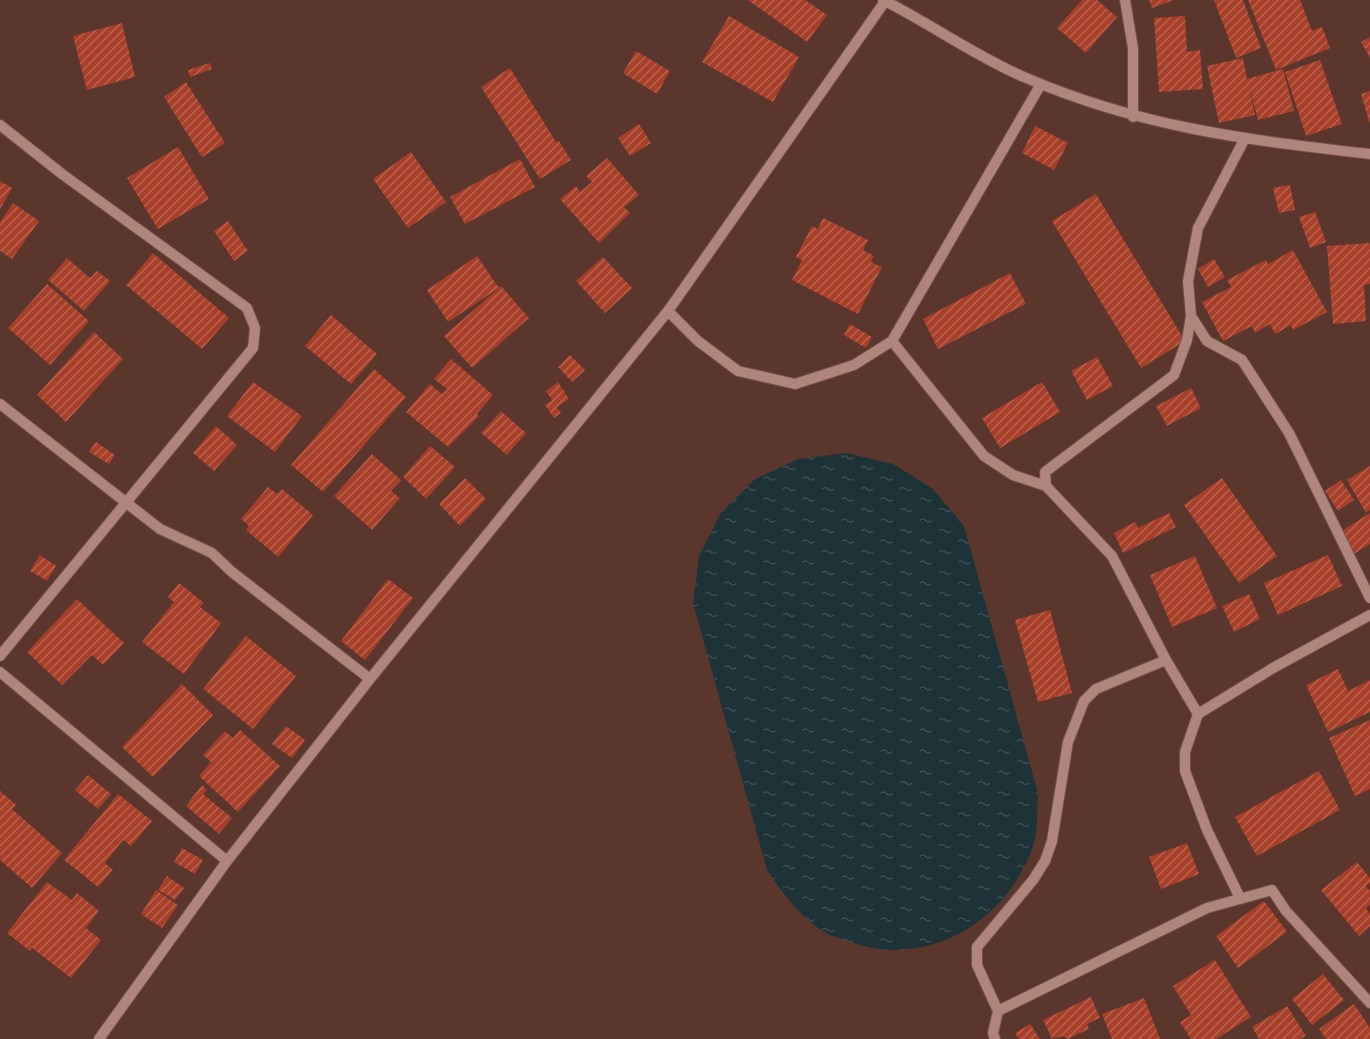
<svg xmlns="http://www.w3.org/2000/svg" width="1370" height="1039" font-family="'Fira Sans',sans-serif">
	<defs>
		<pattern id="water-ripples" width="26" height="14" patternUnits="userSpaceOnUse" patternTransform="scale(1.5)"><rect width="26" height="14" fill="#1e3338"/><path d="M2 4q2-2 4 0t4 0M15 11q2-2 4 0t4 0" fill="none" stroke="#3f4f53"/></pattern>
		<pattern id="building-hatch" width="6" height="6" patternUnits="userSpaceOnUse" patternTransform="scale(1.5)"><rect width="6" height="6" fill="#a83f28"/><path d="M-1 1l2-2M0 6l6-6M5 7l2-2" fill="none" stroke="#b86250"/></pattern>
	</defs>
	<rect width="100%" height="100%" fill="#5b362d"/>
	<path fill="url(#water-ripples)" d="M846,453L893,464L933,489L964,526L1038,793C1037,808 1038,825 1035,839C1014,917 930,971 851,942C843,939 833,937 826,933C800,917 784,895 767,870L693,603L699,556L721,513L755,479L799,459Z"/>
	<path fill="url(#building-hatch)" d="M748,0H805L827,15L807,42Z
		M1082,0H1097L1117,17L1086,53L1057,28Z
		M1149,0H1174L1152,8Z
		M1214,0H1243L1261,48L1236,58Z
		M1248,0H1300L1312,31L1322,27L1330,48L1276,70Z
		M729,16L799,57L773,102L702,62Z
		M1185,16L1187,52L1200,50L1203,89L1159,92L1154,18Z
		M122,23L135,77L87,90L73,36Z
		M1370,37V58L1361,42Z
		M636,51L670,71L657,94L623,73Z
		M1243,58L1247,79L1283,69L1294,111L1258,120L1249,87L1255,115L1219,123L1207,66Z
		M1320,60L1342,124L1306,136L1285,72Z
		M210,63L212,69L190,77L188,70Z
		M510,68L556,142L559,141L571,160L540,179L481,87Z
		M186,82L225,143L202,157L164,97Z
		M1370,91V122H1369L1361,94Z
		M639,124L651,143L630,156L618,138Z
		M1035,126L1068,143L1054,170L1022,153Z
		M178,147L209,199L158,229L127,178Z
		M411,152L446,202L408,228L373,179Z
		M607,158L639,195L624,207L630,213L599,243L560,199L576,186L580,192L592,182L586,176Z
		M520,159L535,187L465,224L450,197Z
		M0,181L12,188L0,209Z
		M1290,185L1295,210L1279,213L1273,188Z
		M1096,194L1185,341L1141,368L1052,221Z
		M13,203L39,221L12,259L0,251V222Z
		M1315,212L1326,242L1310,248L1299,217Z
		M823,218L868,240L863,250L874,256L871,262L882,267L858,314L792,280L802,260L796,257L812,226L818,229Z
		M228,221L248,251L234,261L214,231Z
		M1370,243V284L1364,285L1366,321L1333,324L1327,246Z
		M1293,250L1327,312L1293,330L1291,325L1275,334L1270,324L1255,333L1252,326L1223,341L1202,302L1231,287L1227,280L1266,260L1268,264Z
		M153,253L229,318L202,349L126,285Z
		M477,256L499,288L501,286L529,318L472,368L444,336L499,288L448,322L427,290Z
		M603,257L632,288L605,313L576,281Z
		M67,258L90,278L97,271L110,281L84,311L48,280Z
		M1214,259L1225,277L1208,287L1198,269Z
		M1010,273L1026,304L938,349L923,319Z
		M47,284L89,321L50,365L8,328Z
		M331,315L377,354L351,384L305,346Z
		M850,324L872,337L866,348L844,335Z
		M94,332L123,359L66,422L37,395Z
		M570,355L585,370L572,382L558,367Z
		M1097,357L1113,386L1087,400L1071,371Z
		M451,359L493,395L477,414L479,416L448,447L406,412L430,384L442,394L447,389L434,379Z
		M374,369L406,397L323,492L291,465Z
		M253,382L302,416L275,452L227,416Z
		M558,382L569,399L557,407L561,413L554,418L545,405L552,400L546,391Z
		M1042,382L1060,412L1000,448L982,418Z
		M1191,388L1201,408L1167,426L1156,406Z
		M501,411L526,433L507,455L481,433Z
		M216,426L237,445L214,471L193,453Z
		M96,442L115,455L109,464L89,452Z
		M430,446L455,467L426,499L403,477Z
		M372,454L401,480L391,491L400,498L372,530L334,496Z
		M1370,466V510L1366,513L1347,480Z
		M465,478L486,499L460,526L439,504Z
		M1222,478L1277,556L1239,583L1184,505Z
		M1341,480L1354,500L1338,511L1325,491Z
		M268,487L277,494L282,489L313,515L278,557L246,530L249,526L241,519Z
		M1169,513L1176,527L1123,553L1114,533L1135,522L1138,528Z
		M1370,513V544L1354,554L1340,532Z
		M40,555L56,566L47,581L30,571Z
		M1328,555L1342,586L1278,615L1264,583Z
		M1195,556L1217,608L1172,627L1150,575Z
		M388,579L413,598L365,660L341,641Z
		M179,583L204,603L200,607L221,623L184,674L142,642L174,602L168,597Z
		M1249,594L1260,619L1234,632L1222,606Z
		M77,599L124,643L103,665L92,655L62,685L27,652Z
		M1050,610L1072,693L1038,702L1015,620Z
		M246,636L296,676L253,729L203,689Z
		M1338,669L1348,691L1370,680V712L1328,732L1306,685Z
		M182,684L213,715L153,777L122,747Z
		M1370,720V789L1355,796L1329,738Z
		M286,726L305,740L292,758L272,744Z
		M240,730L280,766L238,812L199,776L211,762L203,755L225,731L233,738Z
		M1319,771L1340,810L1257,856L1235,817Z
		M88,775L111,794L98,809L75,790Z
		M202,785L207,790L203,794L232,818L219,834L186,806Z
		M0,791L16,805L12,809L62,853L32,888L0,860Z
		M118,794L152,821L131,846L123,840L105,863L113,870L98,887L64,860Z
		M1187,843L1199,874L1161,889L1149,857Z
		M182,848L203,860L195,874L174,862Z
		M1357,862L1370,878V883L1366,886L1370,891V905L1366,908L1370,914V926L1359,936L1321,890Z
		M167,876L184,888L175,900L158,890Z
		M47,882L72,900L77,893L99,911L86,928L101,940L71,978L32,948L30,951L7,933Z
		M156,890L178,905L162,928L141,914Z
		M1264,901L1287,932L1238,968L1216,936Z
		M1215,960L1251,1017L1216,1039H1191L1180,1022L1191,1015L1173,986Z
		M1323,974L1344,1000L1312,1025L1292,999Z
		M1091,997L1100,1018L1087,1024L1089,1029L1068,1039L1063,1036L1052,1039L1043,1020Z
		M1144,998L1160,1039H1112L1102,1014Z
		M1354,1004L1370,1028V1039H1326L1319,1029Z
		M1287,1006L1306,1036L1300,1039H1259L1252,1027Z
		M1030,1024L1040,1039H1019L1015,1033Z"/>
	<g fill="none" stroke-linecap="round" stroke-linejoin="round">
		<defs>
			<path id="minor" d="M883,0C931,24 975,56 1024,77C1139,127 1247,140 1370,154
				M1125,0L1133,48V117
				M0,125L62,174L247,308L255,328L253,348L0,656
				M668,311L698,341L738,371L795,384L854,365L892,341L1041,84
				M1191,316L1207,341L1242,360L1289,433L1370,598
				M892,341L984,456L1013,475L1046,486
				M0,404L160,529L212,553L232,572L370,679
				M0,672L227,861
				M1198,714L1166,660L1112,556L1046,486L1045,472L1174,375L1187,340L1191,316L1188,281L1198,228L1244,140
				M1240,898L1207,830L1185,771V752L1198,714L1273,668L1370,615
				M998,1011L977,965V947L1033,880L1045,861L1052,841L1068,742L1084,701L1096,689L1166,660
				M99,1039L227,861L370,679L668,311L886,0
				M995,1039L993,1033L998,1011L1207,908L1272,890L1286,911L1370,1003"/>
		</defs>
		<use href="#minor" stroke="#70524b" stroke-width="12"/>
		<use href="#minor" stroke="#b0857b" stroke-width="10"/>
	</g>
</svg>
